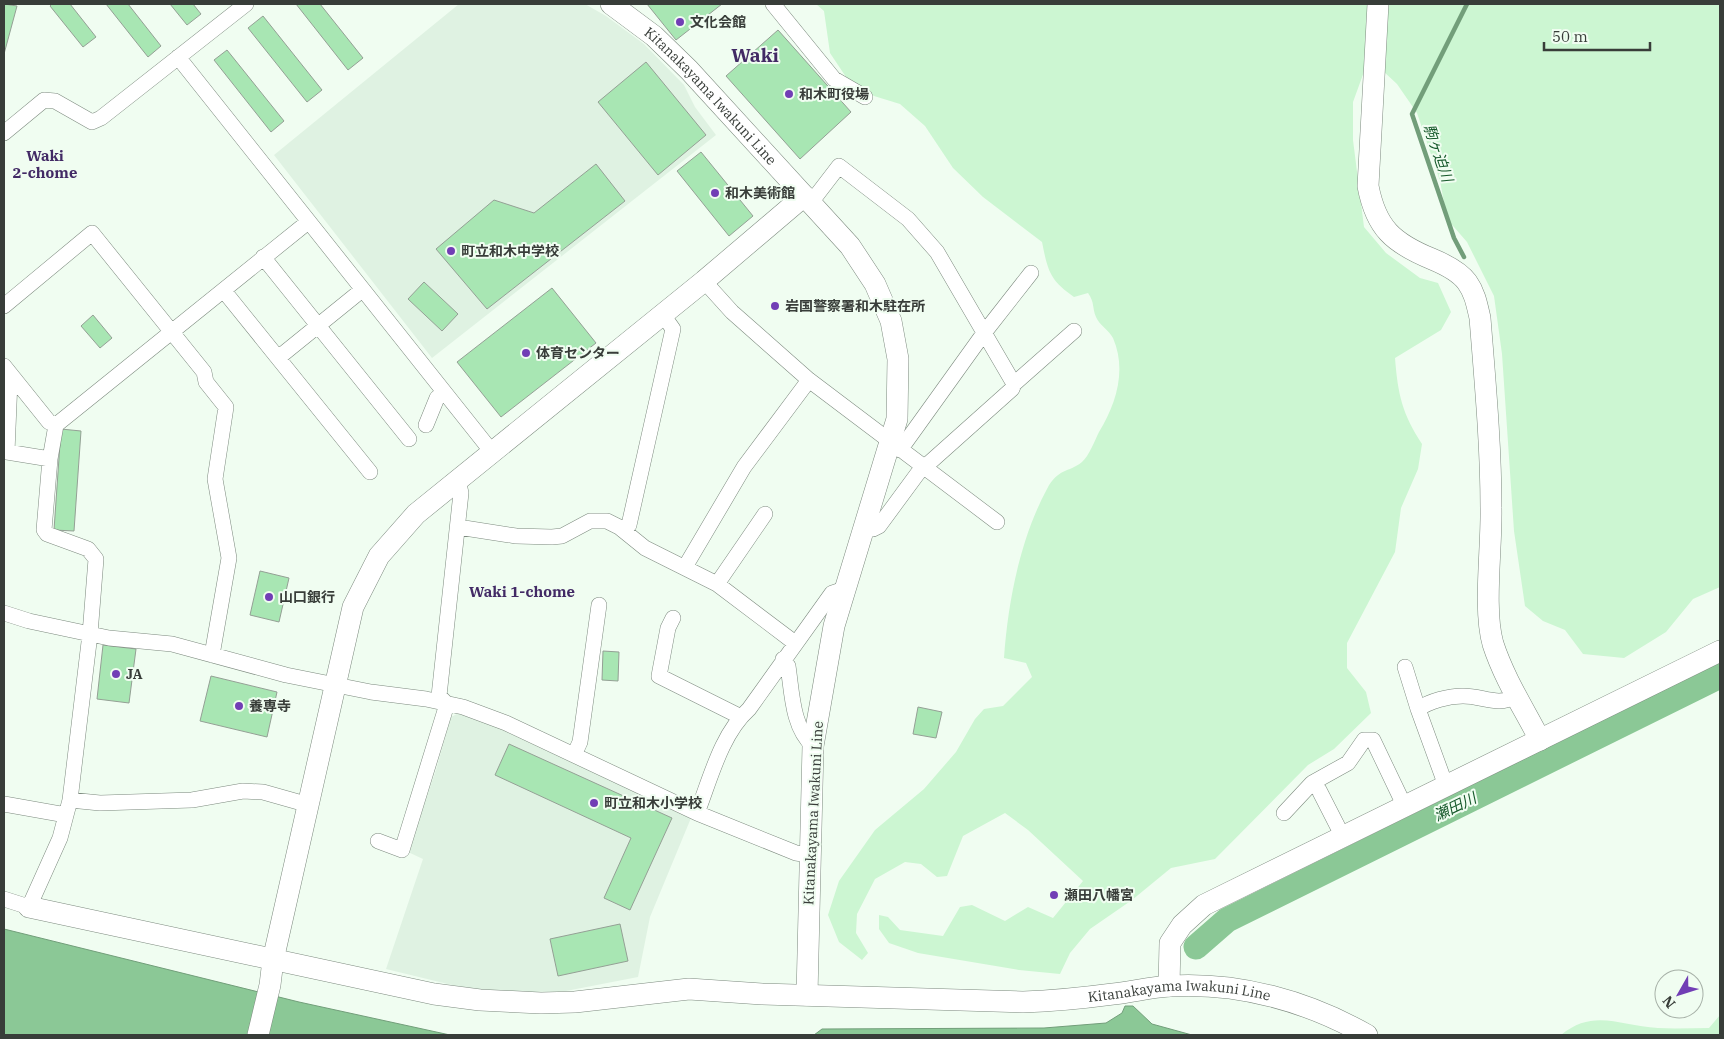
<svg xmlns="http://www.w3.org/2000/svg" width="1724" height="1039" font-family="'IBM Plex Serif','Noto Sans JP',serif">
	<rect width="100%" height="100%" fill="#f0fdf1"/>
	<path fill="#dff2e2" d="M459,4H585L606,16L644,44L684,85L695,107L716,135L432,358L274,155Z
		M461,712L514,732L691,818L650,917L638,977L566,991L532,992L488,991L452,985L386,969L423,859L408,852L436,770L451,717Z"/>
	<path fill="#ccf6d2" d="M816,4H1720V587L1693,599L1666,632L1624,658L1583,654L1565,630L1543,621L1525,606L1514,531L1502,354L1494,296L1467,242L1447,219L1440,181L1417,113L1397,84L1369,58L1353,102V140L1364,227L1386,253L1420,278L1438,283L1451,312L1441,330L1395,358C1398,395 1402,413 1422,444L1418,469L1401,508L1395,552L1347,643V668L1366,692L1371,713L1334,749L1308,765L1215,859L1171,868L1132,900L1090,929L1070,953L1060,974L1019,970L918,953L889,943L879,929V915L888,917L900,930L943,936L960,907L972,905L1005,921L1028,907L1053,918L1083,881L1028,830L1005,813L963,836L947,876L937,877L921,864L905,862L875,879L857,914L856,933L868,953L862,960L839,942L828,915L839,881L875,830L924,789L956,752L975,719L984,709L1003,706L1032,677L1026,663L1004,658C1008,602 1020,539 1047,489C1058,468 1068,473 1082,462C1089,456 1095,440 1099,432C1116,404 1127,370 1113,338C1109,330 1099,325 1096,317C1092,308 1095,303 1088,293L1074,297C1050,280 1048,272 1042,242L983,197L953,168L925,126L900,104L874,96L846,77L830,53L824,11Z
		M1720,1015V1035H1561C1594,1008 1620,1026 1658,1028C1675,1029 1692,1028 1709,1028Z"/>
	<path fill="#8bc896" stroke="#729e7a" d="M4,929L299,1002L450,1035H4Z
		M1125,1006H1133L1152,1024L1192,1035H814L822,1029L1044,1028L1106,1023L1122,1013Z"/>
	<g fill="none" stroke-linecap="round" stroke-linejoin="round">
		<path stroke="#729e7a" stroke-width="4.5" d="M1464,257L1454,238L1412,114L1467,4"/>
		<path stroke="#8bc896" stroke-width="25" d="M1196,947L1227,920L1720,676"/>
	</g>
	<path fill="#a8e6b3" stroke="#94a095" d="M4,4L17,6L4,54Z
		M52,4H70L96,37L83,47L50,6Z
		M106,4H128L161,46L148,57Z
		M170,4H193L201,14L187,25Z
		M296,4H320L363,58L348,70Z
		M647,4H722L676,40Z
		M263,16L322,90L307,102L248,28Z
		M778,30L851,112L800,159L726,76Z
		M227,50L284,121L271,132L214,60Z
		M646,62L706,135L658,175L598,102Z
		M701,152L753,216L729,236L677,171Z
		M596,164L625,201L487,309L436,249L494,200L534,213Z
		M424,282L458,314L442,331L408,299Z
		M552,288L596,343L501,417L457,362Z
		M93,315L112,338L100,348L81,326Z
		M61,429L81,431L74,531L54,530Z
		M260,571L289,578L279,622L250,615Z
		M103,645L136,649L129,703L97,699Z
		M603,651L619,652L618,681L602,680Z
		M211,676L277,692L267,737L200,721Z
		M918,707L942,712L936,738L913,734Z
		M509,744L672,818L630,910L604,898L631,838L495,775Z
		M620,924L628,961L558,976L550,939Z"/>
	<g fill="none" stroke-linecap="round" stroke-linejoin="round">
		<defs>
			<path id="street" d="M773,4L834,79L865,97
				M178,57L492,452
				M4,133L44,100L55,101L92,122L101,118L246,4
				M804,196H816L839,166L908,219L937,252L1014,384L1012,389L918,473L879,526L873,529L864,528
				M263,257L409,439
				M704,281L732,312L809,380L997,522
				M224,291L370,472
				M4,306L92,233L204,372L206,382L226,407L215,479L229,558L212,655
				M278,358L362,290
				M4,366L49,422L56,425L308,222
				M13,378L10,380L7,452L50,459L56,425
				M1014,384L1074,331
				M426,425L437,398L444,392
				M900,450L984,333L1031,273
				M458,527L516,536L552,537L562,536L590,521H607L619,527L645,548L717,584L795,643
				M624,531L629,525L673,329L663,315
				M685,567L744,467L809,380
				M717,584L765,514
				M4,613L29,621L109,638L172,644L286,675L371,692L426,699L463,707L506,723L697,813L796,853L809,855
				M673,618L668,628L659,676L741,717
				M783,659L788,666C792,692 792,727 813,746
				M1405,667L1418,709
				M574,755L580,742L599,605
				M1312,783L1348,763L1364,740H1373L1405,807
				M1446,786L1418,709C1430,701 1448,696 1463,696C1484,696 1497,707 1517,696
				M70,800L100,803L192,800L243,791L263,792L309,805
				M4,804L66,815
				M697,813C710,780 721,734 749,709L832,593L844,589
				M1284,813L1312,783L1319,790L1343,837
				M378,841L402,850L447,704L439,696L461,493L458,480
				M4,899L29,907L60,838L70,800L90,634L96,559L88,549L47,534L44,530L50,459"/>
			<g id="secondary">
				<path id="s1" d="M611,4L654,36L689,70L850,246L875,284L891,321L898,359L897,419L834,626L813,746L807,995"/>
				<path d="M1378,4L1368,186C1376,228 1393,243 1432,259C1444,264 1459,271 1467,282C1475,293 1477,305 1480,318C1485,381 1491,445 1491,508C1492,546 1483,610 1493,644C1504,678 1524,709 1540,740"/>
				<path id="s2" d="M29,907L434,994L480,1000L541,1003L575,1002L689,989L762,994L1023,1002C1053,1001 1083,998 1113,994C1132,992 1151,987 1170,986C1239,982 1307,1001 1367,1035"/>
				<path d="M1169,986L1170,943L1182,925L1204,905L1720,651"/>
				<path d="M258,1035L270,985L273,960L353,607L379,556L416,514L704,281L804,196"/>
			</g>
		</defs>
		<use href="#street" stroke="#7d8a7f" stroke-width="16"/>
		<use href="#secondary" stroke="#7d8a7f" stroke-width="22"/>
		<use href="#street" stroke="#fff" stroke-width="15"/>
		<use href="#secondary" stroke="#fff" stroke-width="21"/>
	</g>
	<g fill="#713eb5" stroke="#f0fdf1" stroke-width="2">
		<circle cx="680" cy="22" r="5"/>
		<circle cx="789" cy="94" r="5"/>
		<circle cx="715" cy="193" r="5"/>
		<circle cx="451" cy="251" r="5"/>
		<circle cx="775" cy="306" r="5"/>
		<circle cx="526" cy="353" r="5"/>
		<circle cx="269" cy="597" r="5"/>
		<circle cx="116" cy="674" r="5"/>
		<circle cx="239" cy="706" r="5"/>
		<circle cx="594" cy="803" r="5"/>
		<circle cx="1054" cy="895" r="5"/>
	</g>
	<g text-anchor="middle" stroke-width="4" stroke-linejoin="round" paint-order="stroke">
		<g font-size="14" font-weight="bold" fill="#383d39" stroke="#f0fdf1" text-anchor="start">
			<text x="690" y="27">文化会館</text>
			<text x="799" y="99">和木町役場</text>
			<text x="725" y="198">和木美術館</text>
			<text x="461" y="256">町立和木中学校</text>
			<text x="785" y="311">岩国警察署和木駐在所</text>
			<text x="536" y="358">体育センター</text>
			<text x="279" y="602">山口銀行</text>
			<text x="126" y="679">JA</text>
			<text x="249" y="711">養専寺</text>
			<text x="604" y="808">町立和木小学校</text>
			<text x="1064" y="900">瀬田八幡宮</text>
		</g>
		<g font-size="14" fill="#383d39" stroke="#f0fdf1">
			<text dy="5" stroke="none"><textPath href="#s1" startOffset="136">Kitanakayama Iwakuni Line</textPath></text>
			<text transform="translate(813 813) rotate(-87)" y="5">Kitanakayama Iwakuni Line</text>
			<text dy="5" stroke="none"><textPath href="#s2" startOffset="1162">Kitanakayama Iwakuni Line</textPath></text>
		</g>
		<g font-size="15" font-style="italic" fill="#16592b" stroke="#f0fdf1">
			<text transform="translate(1438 153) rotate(71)" y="5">駒ヶ迫川</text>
			<text transform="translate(1455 807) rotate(-26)" y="5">瀬田川</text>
		</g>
		<g font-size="15" font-weight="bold" fill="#422a65" stroke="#f0fdf1">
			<text x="45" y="161">Waki<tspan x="45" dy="17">2-chome</tspan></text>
			<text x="522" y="597">Waki 1-chome</text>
		</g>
		<g font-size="19" font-weight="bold" fill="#422a65" stroke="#f0fdf1">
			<text x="755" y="62">Waki</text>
		</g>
	</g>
	<rect width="1724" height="1039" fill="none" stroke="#383d39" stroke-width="10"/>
	<g transform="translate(1679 994) rotate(231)"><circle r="24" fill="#f0fdf1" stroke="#a6b0a7"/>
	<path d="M0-4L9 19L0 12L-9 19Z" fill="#713eb5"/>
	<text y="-8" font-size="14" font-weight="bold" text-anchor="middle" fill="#383d39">N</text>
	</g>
	<path d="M1544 42v8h106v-8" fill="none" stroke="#383d39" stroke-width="2.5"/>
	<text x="1552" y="42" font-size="15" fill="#383d39" stroke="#f0fdf1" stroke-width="4" paint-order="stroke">50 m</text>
</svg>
